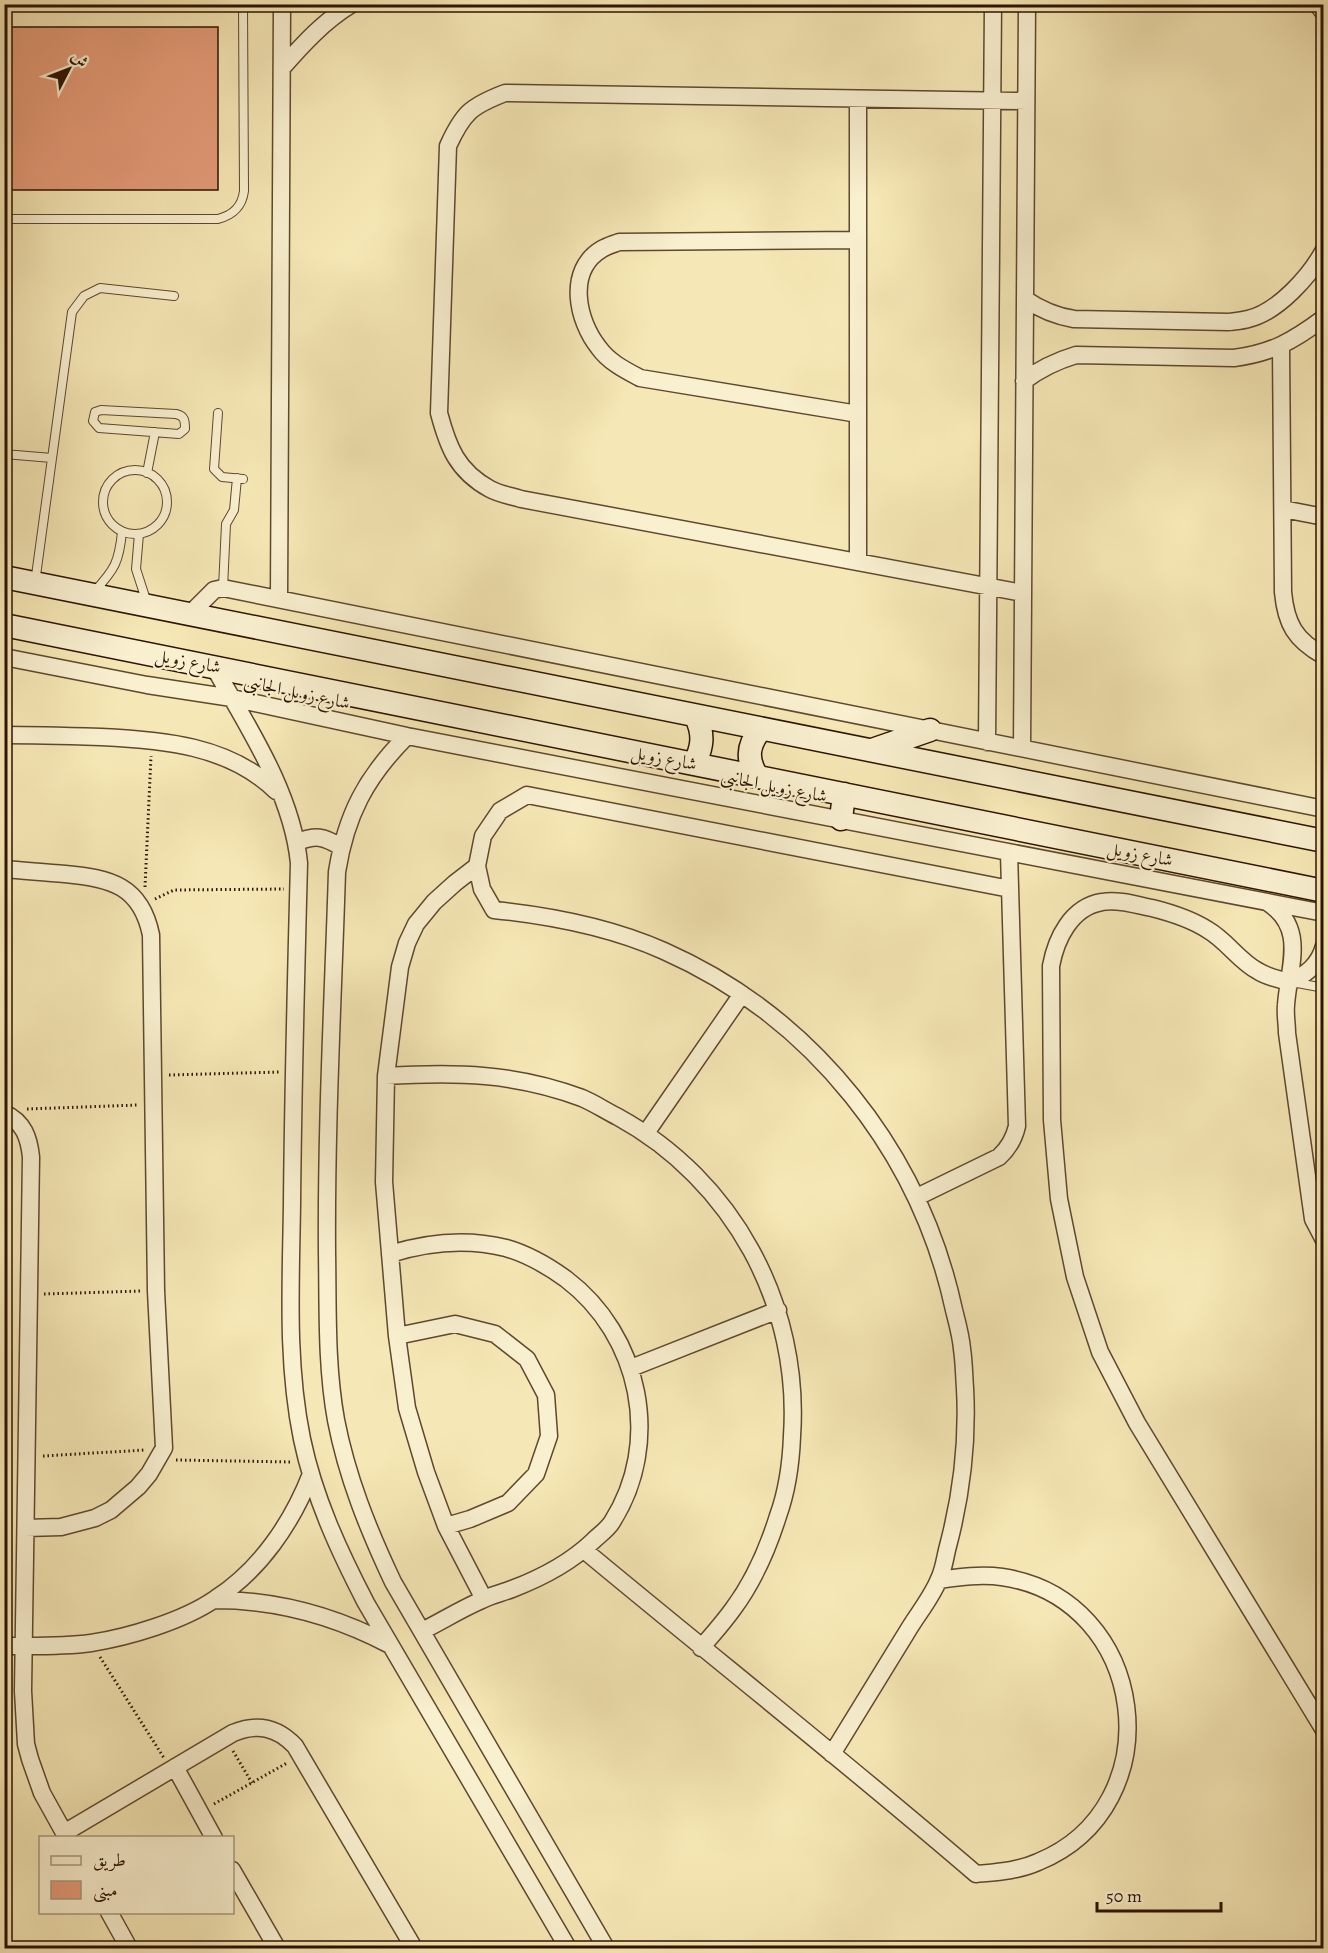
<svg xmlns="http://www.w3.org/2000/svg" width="1328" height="1953" font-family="Alegreya,Amiri,serif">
	<rect width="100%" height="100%" fill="#f6e8b6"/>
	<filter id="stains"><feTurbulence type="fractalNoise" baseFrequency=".00333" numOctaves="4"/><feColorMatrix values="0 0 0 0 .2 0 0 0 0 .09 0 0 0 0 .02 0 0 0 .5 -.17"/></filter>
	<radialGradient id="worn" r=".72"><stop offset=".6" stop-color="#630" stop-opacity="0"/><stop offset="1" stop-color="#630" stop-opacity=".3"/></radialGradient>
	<path fill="#e49b78" stroke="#2d1300" stroke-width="1.5" d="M4,27H218V190H4Z"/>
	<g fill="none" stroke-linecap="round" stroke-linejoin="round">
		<defs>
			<path id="service" d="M4,219H218C233,215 242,207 244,191L243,4
				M101,410L176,414C185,416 185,421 185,429L179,434L99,428L93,421L95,412Z
				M218,413L214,469L222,477L243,479
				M4,454L52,458
				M103 502a32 32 0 1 1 64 0a32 32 0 1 1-64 0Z
				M147,473L155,432
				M139,534L136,569L147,603
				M35,583L72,312L84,296L100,288L174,296
				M223,588L226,524L234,510L237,478
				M94,592C115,569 119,562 122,532
				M1292,982L1324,988"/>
			<path id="minor" d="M1317,4L1324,13
				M282,68C303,44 324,21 352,4
				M1025,299C1041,310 1055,316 1074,319L1229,322C1235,321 1241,321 1248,319C1278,312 1310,276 1324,250
				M1281,346L1283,592C1286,624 1295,640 1324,656
				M1024,381C1041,368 1056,361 1076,355L1234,358C1272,353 1293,341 1324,318
				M858,414L640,378C625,370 609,362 599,348C577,321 566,270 602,249C607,246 614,244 619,242L858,240
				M1283,509L1324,517
				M858,562V99
				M1023,593L521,499C511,496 499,494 490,489C457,471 448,447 439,413L448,146C463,113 471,106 505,93L1026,101
				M279,599L282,4
				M189,615L214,590L223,588L1324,809
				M4,657L147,685L232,698L407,736L1324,913
				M214,667C248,727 292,793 299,863C296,976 293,1090 292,1204C291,1282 286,1361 302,1439C314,1497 339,1551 366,1603L568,1948
				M4,735C37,735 69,736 101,737C162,740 229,745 276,791
				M407,736C366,777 346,815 337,872C333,999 326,1126 327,1253C328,1308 326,1365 336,1420C347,1477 368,1529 393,1582L606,1948
				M987,742L993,4
				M1022,748L1027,4
				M297,842C316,835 323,836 341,847
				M477,866L455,883L434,902L416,924L407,943L400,967L386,1076L384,1182L397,1336L407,1408L426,1472L446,1526L484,1599
				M4,869C25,871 45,872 65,874C111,878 141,886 151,935L156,1291L164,1448L149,1474L138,1487L111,1510L95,1518L61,1527L26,1528
				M1267,902C1307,928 1289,965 1286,1005C1285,1014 1287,1024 1287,1033L1313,1219L1324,1240
				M1324,946C1319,965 1306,975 1289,982C1278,979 1267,977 1258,971C1239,961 1227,941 1208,930C1191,919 1172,913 1152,908C1137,905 1118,899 1102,902C1071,907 1056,939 1051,966L1052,1120L1059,1199L1075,1277L1100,1352L1137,1423L1324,1730
				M386,1076C457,1072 515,1073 582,1098C594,1103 606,1111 618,1117C733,1180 801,1305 792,1436C791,1463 787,1491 778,1516C768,1548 753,1582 733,1609C723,1623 712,1635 701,1648
				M4,1113C24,1122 29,1138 31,1157L23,1691L26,1744L30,1759L42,1793L67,1838
				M646,1133L742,994
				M917,1197L999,1157C1009,1148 1014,1139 1017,1126L1009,853
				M390,1254C428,1242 466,1238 506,1248C527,1254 548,1266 566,1279C640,1335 663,1442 612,1522C608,1529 599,1535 593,1541C570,1563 541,1578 512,1589C502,1593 491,1595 482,1600C461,1609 442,1621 422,1631
				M397,1336L455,1324L495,1334L527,1359L546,1395L549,1436L536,1474L508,1503L470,1519L446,1526
				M631,1368L778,1310
				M584,1550C714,1658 847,1763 976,1874C997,1872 1018,1871 1038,1862C1175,1806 1148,1598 1002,1577C981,1574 960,1577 939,1580
				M215,1600C278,1600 335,1616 390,1645
				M4,1646C33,1646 62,1647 91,1643C129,1637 183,1621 215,1599C260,1570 292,1523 311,1474
				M832,1754C857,1713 882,1673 907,1632C917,1615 932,1597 939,1579C944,1569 945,1557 948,1546C962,1493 968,1443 965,1388C964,1375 964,1362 962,1349C961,1336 957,1322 954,1310C920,1152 813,1017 664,951C610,927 553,916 494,910L482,889L477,866L483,836L500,811L527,795L1010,889
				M175,1767L214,1838
				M64,1833L233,1733C257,1723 277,1727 295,1746L414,1948
				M232,1870L277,1948
				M109,1912L129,1948"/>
			<path id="secondary" d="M4,577L1324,841
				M4,625L1324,891
				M872,750L930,730
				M694,764C703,747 704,734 696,717
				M757,776C746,759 748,744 761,729
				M841,819L844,794"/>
		</defs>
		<use href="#service" stroke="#5f482e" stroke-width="10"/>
		<use href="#minor" stroke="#5f482e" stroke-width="19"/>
		<use href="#secondary" stroke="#2d1300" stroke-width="25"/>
		<path stroke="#2d1300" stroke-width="3" stroke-dasharray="1.5 3" stroke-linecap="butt" d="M145,887L151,756
			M155,899L174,890L284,889
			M169,1075L279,1072
			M27,1109L138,1105
			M44,1294L142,1291
			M43,1456L145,1450
			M176,1460L292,1462
			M100,1657L164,1758
			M233,1751L252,1783
			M214,1804L287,1763"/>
		<use href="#service" stroke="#f9f0d0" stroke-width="8"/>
		<use href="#minor" stroke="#f9f0d0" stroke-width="16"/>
		<use href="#secondary" stroke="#f9f0d0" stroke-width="22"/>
	</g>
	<g text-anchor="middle" stroke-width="4.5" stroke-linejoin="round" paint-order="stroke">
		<g font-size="18" fill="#2d1300" stroke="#f9f0d0">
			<text transform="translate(188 661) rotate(11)" y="6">شارع زويل</text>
			<text transform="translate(297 692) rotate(12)" y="6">شارع زويل الجانبى</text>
			<text transform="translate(664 758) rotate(11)" y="6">شارع زويل</text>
			<text transform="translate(774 786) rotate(11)" y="6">شارع زويل الجانبى</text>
			<text transform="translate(1140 854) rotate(11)" y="6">شارع زويل</text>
		</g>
	</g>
	<rect width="1328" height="1953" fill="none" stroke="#f6e8b6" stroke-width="24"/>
	<rect x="6" y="6" width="1316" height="1941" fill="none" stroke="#2d1300" stroke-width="3"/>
	<rect x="12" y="12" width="1304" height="1929" fill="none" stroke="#2d1300" stroke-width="1.5"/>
	<rect x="39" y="1836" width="195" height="78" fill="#f9f0d0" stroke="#a7987d" stroke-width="1.5"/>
	<rect x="51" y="1856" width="30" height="9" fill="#f9f0d0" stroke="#a7987d" stroke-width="1.5"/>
	<text x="93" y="1866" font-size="18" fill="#2d1300">طريق</text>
	<rect x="51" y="1881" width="30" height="18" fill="#e49b78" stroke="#a7987d" stroke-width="1.5"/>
	<text x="93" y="1896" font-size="18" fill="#2d1300">مبنى</text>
	<g transform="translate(69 69) rotate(48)" stroke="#f9f0d0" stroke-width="4.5" paint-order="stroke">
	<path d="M0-4.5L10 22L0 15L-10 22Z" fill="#2d1300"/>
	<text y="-9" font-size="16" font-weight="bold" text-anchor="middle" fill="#2d1300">ش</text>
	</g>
	<path d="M1097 1902v9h124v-9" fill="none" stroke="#2d1300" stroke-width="3"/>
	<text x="1106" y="1902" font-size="18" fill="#2d1300" stroke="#f9f0d0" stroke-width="4.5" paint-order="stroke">50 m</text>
	<rect width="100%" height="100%" filter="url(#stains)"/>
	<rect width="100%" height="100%" fill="url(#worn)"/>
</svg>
